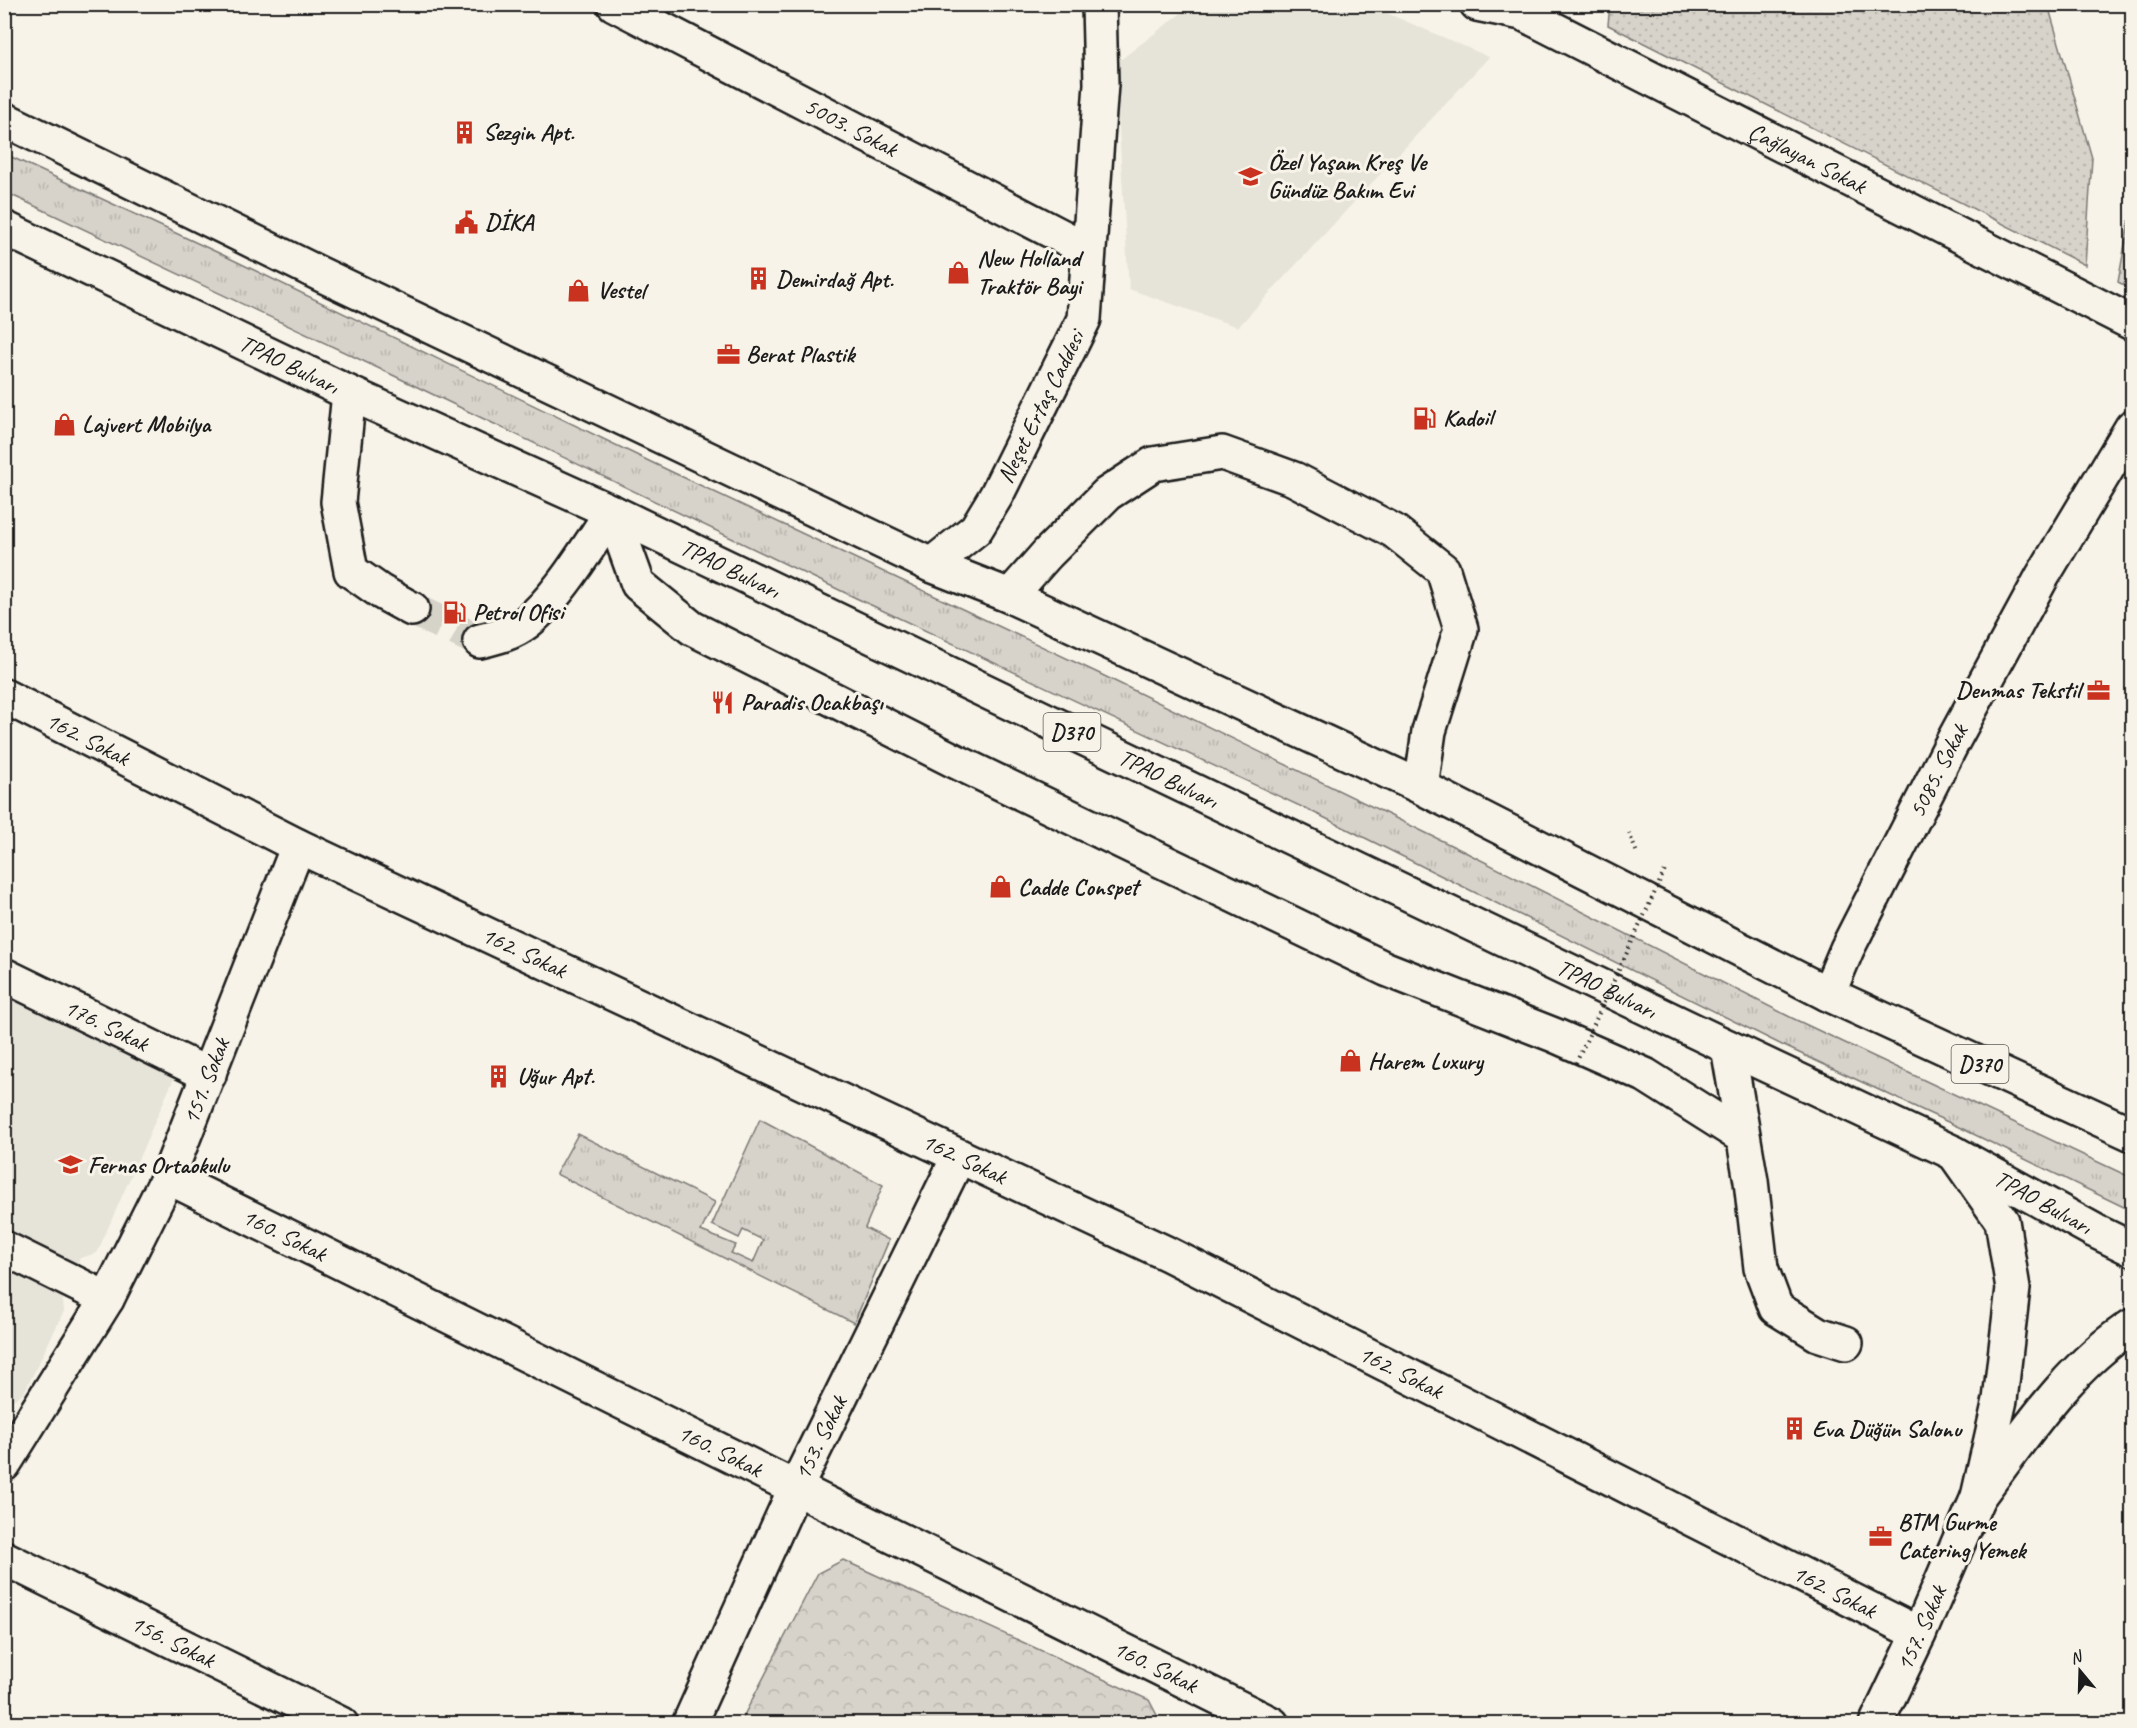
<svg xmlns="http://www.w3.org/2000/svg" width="2137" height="1728" font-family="Caveat,sans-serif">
	<defs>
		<pattern id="grass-tufts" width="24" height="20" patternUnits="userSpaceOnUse" patternTransform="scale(1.5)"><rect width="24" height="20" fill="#d7d3cb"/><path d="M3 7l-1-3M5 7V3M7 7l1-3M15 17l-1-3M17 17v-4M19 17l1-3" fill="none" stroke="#b8b5ae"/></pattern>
		<pattern id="park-crowns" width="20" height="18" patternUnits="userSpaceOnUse" patternTransform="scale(1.5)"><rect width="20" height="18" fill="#d7d3cb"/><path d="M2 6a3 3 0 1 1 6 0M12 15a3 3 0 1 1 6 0" fill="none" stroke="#b8b5ae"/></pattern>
		<pattern id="garden-dots" width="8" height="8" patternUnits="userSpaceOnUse" patternTransform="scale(1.5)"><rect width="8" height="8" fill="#d7d3cb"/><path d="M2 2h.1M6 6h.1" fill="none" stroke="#b8b5ae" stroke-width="1.8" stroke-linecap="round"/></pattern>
	</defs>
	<rect width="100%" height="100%" fill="#f7f3e8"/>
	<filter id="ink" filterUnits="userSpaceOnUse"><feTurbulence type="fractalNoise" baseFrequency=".0167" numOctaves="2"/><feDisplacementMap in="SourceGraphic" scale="12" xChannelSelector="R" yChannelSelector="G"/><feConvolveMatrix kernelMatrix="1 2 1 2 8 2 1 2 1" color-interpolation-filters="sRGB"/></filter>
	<g filter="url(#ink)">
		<path fill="#e6e3d9" d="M1368,5L1489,57L1238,327L1129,289L1115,64L1189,7Z
			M4,996L174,1078L97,1253L80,1258L62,1293L64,1311L24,1393L5,1405Z"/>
		<path fill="url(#grass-tufts)" stroke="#7a7874" stroke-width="1.5" d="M5,154L223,255L653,463L1098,673L1465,852L1792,1018L2132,1178V1211L1963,1129L1782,1045L1319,815L856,598L380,369L5,192Z
			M760,1119L883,1185L865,1228L889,1240L854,1323L556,1174L578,1134L715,1202L701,1231L736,1245L731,1253L753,1263L763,1240L743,1230L739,1238L712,1225Z"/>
		<path fill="url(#park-crowns)" stroke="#7a7874" stroke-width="1.5" d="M843,1560L1149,1700L1161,1723H740L818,1573Z"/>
		<path fill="url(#garden-dots)" stroke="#7a7874" stroke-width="1.5" d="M1610,4L2048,5L2092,158L2085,265L1608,25Z
			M2132,206V289L2118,282Z"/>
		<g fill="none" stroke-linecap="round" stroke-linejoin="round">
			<path stroke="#d6d3c9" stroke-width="33" stroke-dasharray="33 16" stroke-linecap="butt" d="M412,609L480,641"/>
			<defs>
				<g id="minor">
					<path id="s1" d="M614,4L1088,250"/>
					<path id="s2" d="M1477,4L1522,13L2132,323"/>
					<path d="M349,393L338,502L351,571L381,592L412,609"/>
					<path d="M612,512L638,584L692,628L955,761L1386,969L1554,1035L1645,1075L1743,1137"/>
					<path id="s3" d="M931,565L976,529L996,496L1084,319L1101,84L1099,4"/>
					<path d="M1010,596L1047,554L1107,494L1153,464L1222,453L1294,479L1394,531L1443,570L1461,629L1429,731L1421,787"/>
					<path d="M480,641C497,637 513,633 527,622C558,598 589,545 612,512"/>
					<path id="s4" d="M4,696L298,846L1168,1254L1919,1634"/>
					<path id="s5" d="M4,975L209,1075"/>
					<path id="s6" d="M1828,994L1847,949L1952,743L2042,577L2132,427"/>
					<path d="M1728,1047L1751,1181L1761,1268L1776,1308L1818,1334L1846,1343"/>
					<path d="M1954,1153L2002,1221L2013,1288L2000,1400L1978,1497C2023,1437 2069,1366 2132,1326"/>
					<path id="s7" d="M168,1177L1272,1724"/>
					<path d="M4,1248L107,1299"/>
					<path id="s8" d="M4,1464L107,1299L168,1177L298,846"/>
					<path id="s9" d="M4,1558L341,1724"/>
					<path id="s10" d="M689,1724L795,1489L959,1156"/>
					<path id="s11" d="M1876,1724L1919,1634L1978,1497"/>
				</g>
				<g id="highway">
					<path d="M4,119L320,274L931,565L1010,596L1421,787L1828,994L2132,1134"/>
					<path id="s12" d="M4,228L349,393L612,512L1728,1047L1954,1153L2095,1231L2132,1249"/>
				</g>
			</defs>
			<use href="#minor" stroke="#1c1c1c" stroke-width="38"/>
			<use href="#highway" stroke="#1c1c1c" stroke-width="38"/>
			<path stroke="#1c1c1c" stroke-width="4" stroke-dasharray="1.5 4.5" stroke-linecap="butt" d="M1629,833L1637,853"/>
			<use href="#minor" stroke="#f7f3e8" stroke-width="33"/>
			<use href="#highway" stroke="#f7f3e8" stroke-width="33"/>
			<path stroke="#1c1c1c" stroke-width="4" stroke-dasharray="1.5 4.5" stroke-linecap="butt" d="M1576,1063L1666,868"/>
		</g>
	</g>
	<defs>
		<symbol id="building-bare" viewBox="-9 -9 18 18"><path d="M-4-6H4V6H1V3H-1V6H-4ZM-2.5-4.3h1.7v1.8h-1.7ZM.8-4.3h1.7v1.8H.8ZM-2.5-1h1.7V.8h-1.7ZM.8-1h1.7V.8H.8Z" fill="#c8321e" stroke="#f7f3e8" stroke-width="2.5" paint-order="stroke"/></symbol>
		<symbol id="school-bare" viewBox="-9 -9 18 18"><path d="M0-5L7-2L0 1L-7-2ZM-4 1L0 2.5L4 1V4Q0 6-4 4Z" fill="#c8321e" stroke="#f7f3e8" stroke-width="2.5" paint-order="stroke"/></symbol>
		<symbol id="civic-bare" viewBox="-9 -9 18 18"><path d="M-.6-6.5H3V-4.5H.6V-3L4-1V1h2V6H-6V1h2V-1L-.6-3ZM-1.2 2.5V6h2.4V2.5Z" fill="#c8321e" stroke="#f7f3e8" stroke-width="2.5" paint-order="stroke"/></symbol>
		<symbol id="shop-bare" viewBox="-9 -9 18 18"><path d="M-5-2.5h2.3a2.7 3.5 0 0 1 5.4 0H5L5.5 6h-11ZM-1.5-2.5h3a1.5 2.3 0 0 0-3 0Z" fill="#c8321e" stroke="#f7f3e8" stroke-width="2.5" paint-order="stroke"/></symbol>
		<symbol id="office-bare" viewBox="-9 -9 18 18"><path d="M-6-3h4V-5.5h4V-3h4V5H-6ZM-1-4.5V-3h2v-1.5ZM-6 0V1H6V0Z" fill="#c8321e" stroke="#f7f3e8" stroke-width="2.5" paint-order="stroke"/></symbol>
		<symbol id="fuel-bare" viewBox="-9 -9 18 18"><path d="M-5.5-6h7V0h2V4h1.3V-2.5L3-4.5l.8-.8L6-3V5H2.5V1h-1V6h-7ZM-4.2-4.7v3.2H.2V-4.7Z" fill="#c8321e" stroke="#f7f3e8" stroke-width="2.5" paint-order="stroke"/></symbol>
		<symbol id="restaurant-bare" viewBox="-9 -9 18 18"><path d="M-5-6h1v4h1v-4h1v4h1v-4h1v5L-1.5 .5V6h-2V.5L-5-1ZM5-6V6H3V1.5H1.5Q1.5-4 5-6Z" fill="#c8321e" stroke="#f7f3e8" stroke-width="2.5" paint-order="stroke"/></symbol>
	</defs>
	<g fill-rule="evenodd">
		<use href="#building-bare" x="448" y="116" width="33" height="33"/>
		<use href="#school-bare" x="1234" y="160" width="33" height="33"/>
		<use href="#civic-bare" x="450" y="206" width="33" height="33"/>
		<use href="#shop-bare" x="942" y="256" width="33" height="33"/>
		<use href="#building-bare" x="742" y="262" width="33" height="33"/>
		<use href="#shop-bare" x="562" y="274" width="33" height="33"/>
		<use href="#office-bare" x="712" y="338" width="33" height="33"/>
		<use href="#fuel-bare" x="1408" y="402" width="33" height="33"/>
		<use href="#shop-bare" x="48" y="408" width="33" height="33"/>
		<use href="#fuel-bare" x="438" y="596" width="33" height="33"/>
		<use href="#office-bare" x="2082" y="674" width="33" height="33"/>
		<use href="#restaurant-bare" x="706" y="686" width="33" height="33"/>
		<use href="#shop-bare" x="984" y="870" width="33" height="33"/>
		<use href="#shop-bare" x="1334" y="1044" width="33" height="33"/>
		<use href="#building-bare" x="482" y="1060" width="33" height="33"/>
		<use href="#school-bare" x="54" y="1148" width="33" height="33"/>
		<use href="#building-bare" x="1778" y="1412" width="33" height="33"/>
		<use href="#office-bare" x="1864" y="1520" width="33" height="33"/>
	</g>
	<g text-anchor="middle" stroke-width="6" stroke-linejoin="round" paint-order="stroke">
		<g fill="#f7f3e8" stroke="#5e5c59" stroke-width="1.5">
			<rect x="1043.5" y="713" width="57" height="38" rx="4.5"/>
			<rect x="1951.5" y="1045" width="57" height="38" rx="4.5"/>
		</g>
		<g font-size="22" font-weight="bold" fill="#1c1c1c">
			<text x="1072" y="740">D370</text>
			<text x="1980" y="1072">D370</text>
		</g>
		<g font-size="24" fill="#1c1c1c" stroke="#f7f3e8">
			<text dy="8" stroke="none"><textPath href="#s1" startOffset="267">5003. Sokak</textPath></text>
			<text dy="8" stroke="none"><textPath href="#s2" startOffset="366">Çağlayan Sokak</textPath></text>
			<text dy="8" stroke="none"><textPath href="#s12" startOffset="316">TPAO Bulvarı</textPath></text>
			<text dy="8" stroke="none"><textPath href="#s3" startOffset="196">Neşet Ertaş Caddesi</textPath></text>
			<text dy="8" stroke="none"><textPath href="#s12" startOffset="802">TPAO Bulvarı</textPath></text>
			<text dy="8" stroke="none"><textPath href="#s4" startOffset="94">162. Sokak</textPath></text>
			<text dy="8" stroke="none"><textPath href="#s6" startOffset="249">5085. Sokak</textPath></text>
			<text dy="8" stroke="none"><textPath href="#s12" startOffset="1288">TPAO Bulvarı</textPath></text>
			<text dy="8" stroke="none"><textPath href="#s4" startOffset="580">162. Sokak</textPath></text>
			<text dy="8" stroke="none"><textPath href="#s12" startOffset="1774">TPAO Bulvarı</textPath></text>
			<text dy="8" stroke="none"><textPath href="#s5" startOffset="114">176. Sokak</textPath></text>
			<text dy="8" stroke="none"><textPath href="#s8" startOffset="434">151. Sokak</textPath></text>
			<text dy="8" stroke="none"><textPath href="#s4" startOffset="1066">162. Sokak</textPath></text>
			<text dy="8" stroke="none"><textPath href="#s12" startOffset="2260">TPAO Bulvarı</textPath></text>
			<text dy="8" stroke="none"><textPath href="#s7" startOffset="130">160. Sokak</textPath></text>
			<text dy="8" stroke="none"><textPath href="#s4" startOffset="1552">162. Sokak</textPath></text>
			<text dy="8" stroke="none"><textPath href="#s10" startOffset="315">153. Sokak</textPath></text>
			<text dy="8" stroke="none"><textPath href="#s7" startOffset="616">160. Sokak</textPath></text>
			<text dy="8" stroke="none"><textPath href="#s4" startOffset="2038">162. Sokak</textPath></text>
			<text dy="8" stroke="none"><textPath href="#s11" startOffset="106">157. Sokak</textPath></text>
			<text dy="8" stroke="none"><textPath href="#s9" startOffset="188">156. Sokak</textPath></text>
			<text dy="8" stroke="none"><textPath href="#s7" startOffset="1102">160. Sokak</textPath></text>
		</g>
		<g font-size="24" font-weight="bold" fill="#1c1c1c" stroke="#f7f3e8" text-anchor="start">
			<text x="483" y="140">Sezgin Apt.</text>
			<text x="1268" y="170">Özel Yaşam Kreş Ve<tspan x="1268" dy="28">Gündüz Bakım Evi</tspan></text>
			<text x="485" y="230">DİKA</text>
			<text x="977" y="266">New Holland<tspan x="977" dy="28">Traktör Bayi</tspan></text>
			<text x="776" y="287">Demirdağ Apt.</text>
			<text x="597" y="298">Vestel</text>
			<text x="746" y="362">Berat Plastik</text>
			<text x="1443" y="426">Kadoil</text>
			<text x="82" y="432">Lajvert Mobilya</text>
			<text x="473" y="620">Petrol Ofisi</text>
			<text x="2080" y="698" text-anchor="end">Denmas Tekstil</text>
			<text x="741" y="710">Paradis Ocakbaşı</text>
			<text x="1018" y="895">Cadde Conspet</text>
			<text x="1368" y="1069">Harem Luxury</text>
			<text x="517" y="1084">Uğur Apt.</text>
			<text x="88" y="1173">Fernas Ortaokulu</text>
			<text x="1812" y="1437">Eva Düğün Salonu</text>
			<text x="1898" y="1530">BTM Gurme<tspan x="1898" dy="28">Catering Yemek</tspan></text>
		</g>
	</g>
	<rect width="2137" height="1728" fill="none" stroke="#f7f3e8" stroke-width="24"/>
	<rect x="12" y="12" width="2113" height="1704" fill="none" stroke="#1c1c1c" stroke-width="2" filter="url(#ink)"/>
	<g transform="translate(2080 1671) rotate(341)" stroke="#f7f3e8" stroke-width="4.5" paint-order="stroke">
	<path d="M0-4.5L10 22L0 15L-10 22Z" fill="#1c1c1c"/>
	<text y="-9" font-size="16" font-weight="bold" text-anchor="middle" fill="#1c1c1c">N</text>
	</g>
</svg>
